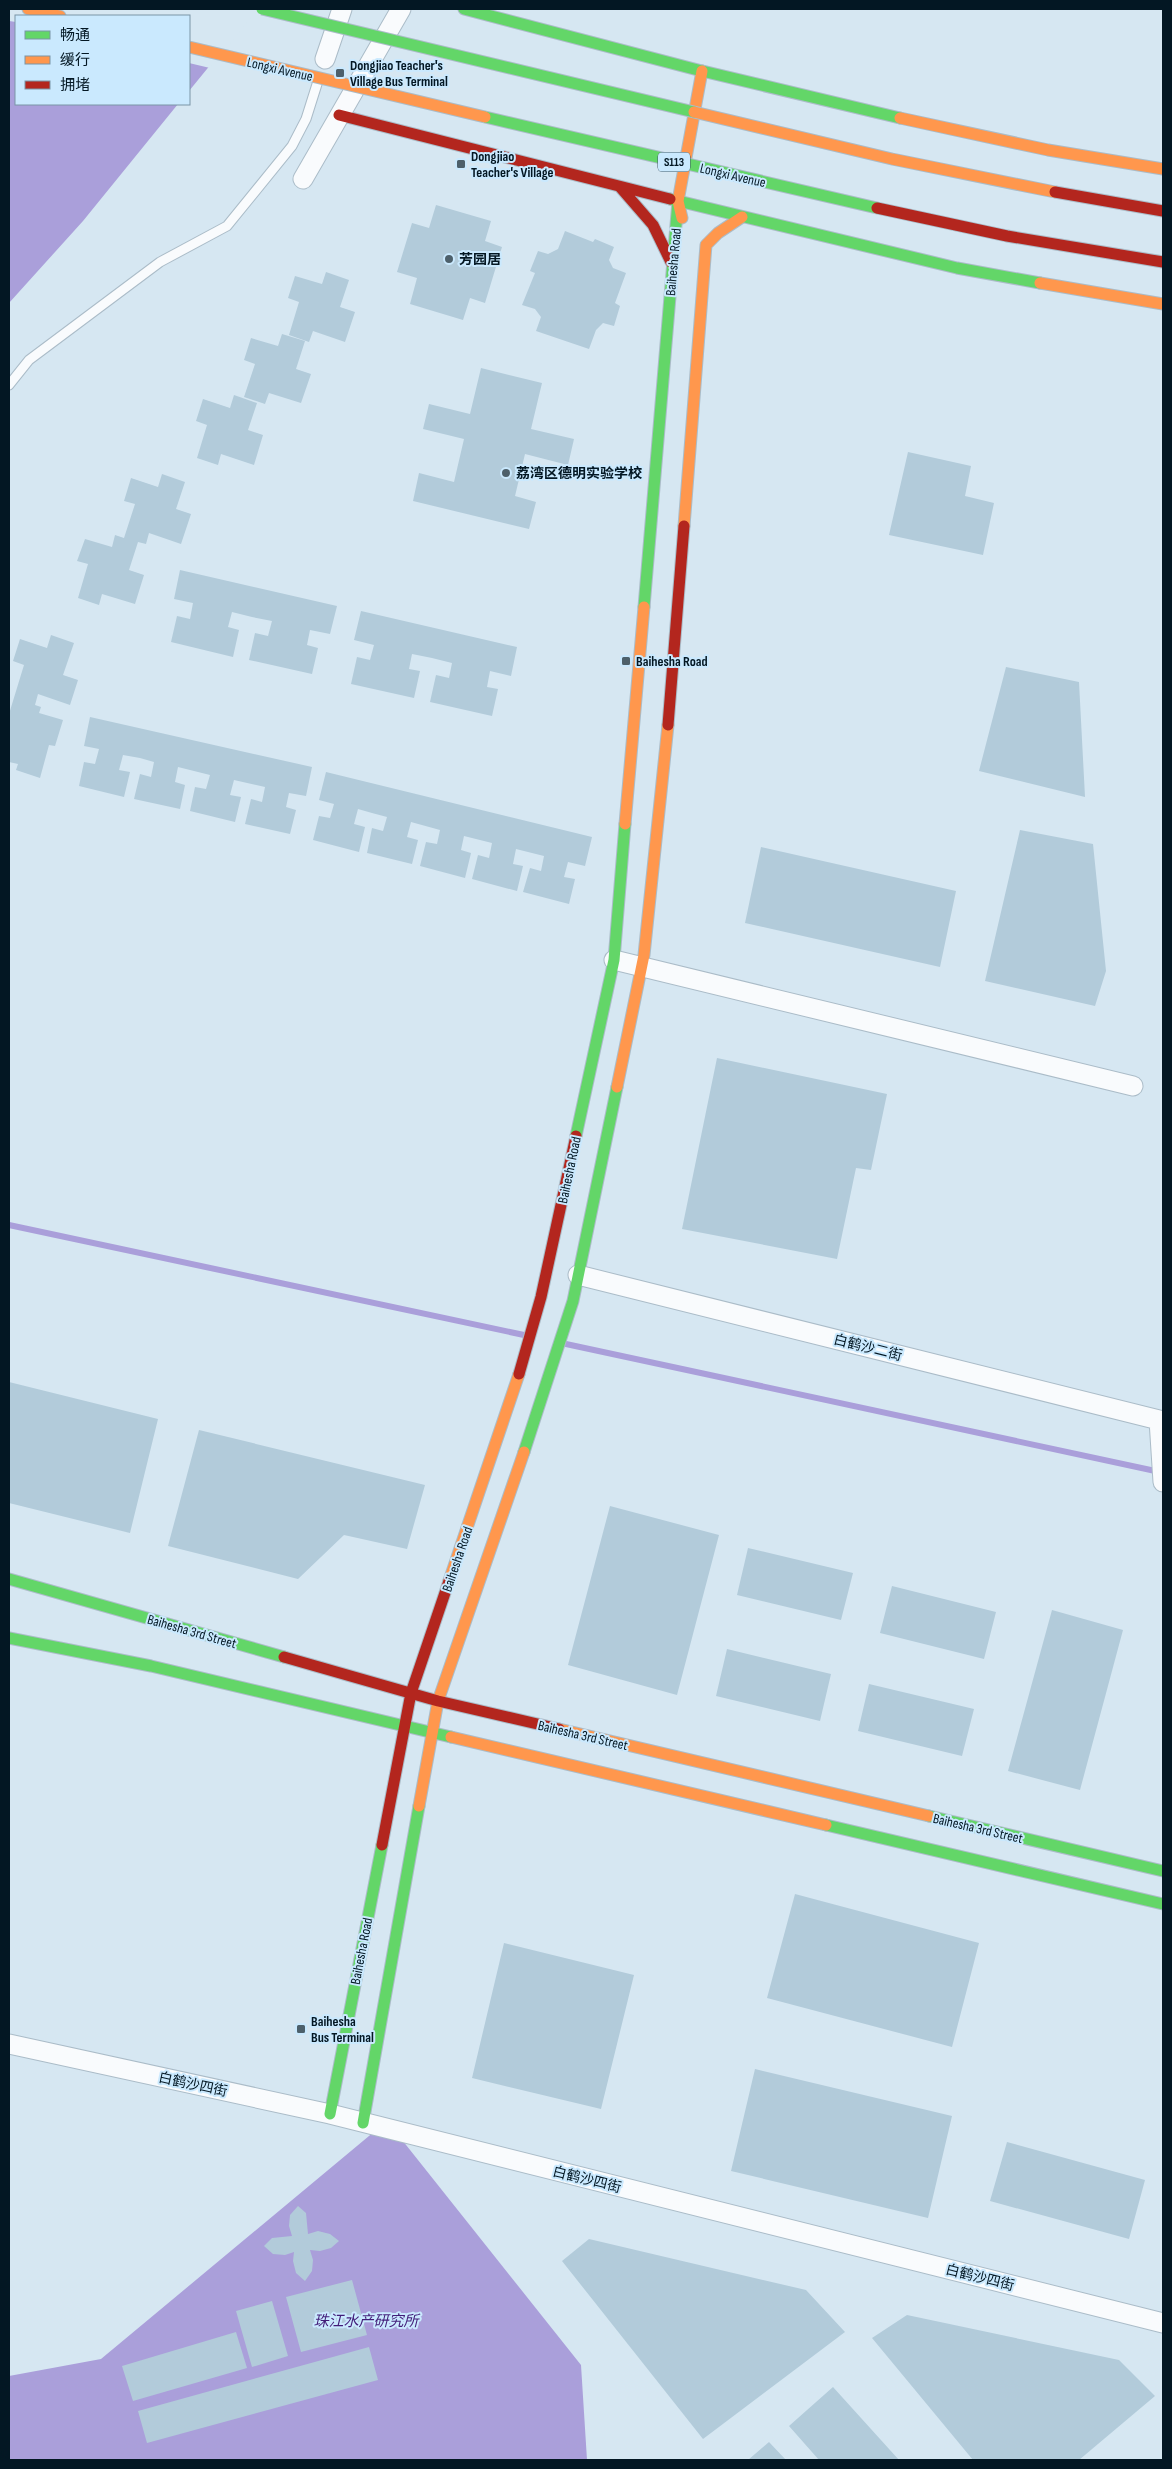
<svg xmlns="http://www.w3.org/2000/svg" width="1172" height="2469" font-family="'Sofia Sans Condensed','Noto Sans SC',sans-serif">
	<rect width="100%" height="100%" fill="#d6e7f2"/>
	<path fill="#aa9fda" d="M9,9H256L189,91V16H16V104H178L83,221L9,303Z
		M387,2121L581,2365L587,2460H9V2376L101,2359Z"/>
	<path fill="#d6e7f2" d="M9,9H258L210,68L189,63V16H16V22L9,21Z"/>
	<g fill="none" stroke-linecap="round" stroke-linejoin="round">
		<path stroke="#aa9fda" stroke-width="6" d="M9,1225L524,1335
			M566,1344L1160,1472"/>
	</g>
	<path fill="#b2cbda" d="M436,205L491,221L485,241L502,247L485,303L470,298L463,320L410,304L417,278L397,272L412,223L429,228Z
		M565,231L593,242L595,239L614,247L609,260L613,268L626,273L615,303L620,306L614,326L603,323L596,330L589,349L536,331L541,317L535,309L522,305L535,273L530,271L538,251L548,254L558,249Z
		M326,272L349,280L340,307L355,312L345,342L313,331L309,342L289,335L299,302L288,298L295,276L322,284Z
		M282,334L305,341L296,369L311,374L301,403L269,393L265,404L244,397L255,364L244,360L251,338L278,346Z
		M481,368L542,383L531,429L574,439L568,465L525,454L515,496L536,502L529,529L413,501L419,473L454,482L464,439L423,429L429,404L470,414Z
		M234,395L257,403L248,430L263,435L254,465L221,454L218,465L197,458L207,425L196,421L203,399L230,408Z
		M908,452L971,466L965,496L994,503L983,555L889,535Z
		M162,474L185,482L176,509L191,514L181,544L149,533L146,544L138,542L129,570L144,575L135,604L102,594L99,605L78,598L88,564L77,561L85,539L112,547L115,535L124,538L135,504L124,501L131,478L158,487Z
		M180,570L337,606L330,634L310,630L307,645L318,648L312,674L249,660L255,633L268,636L272,621L252,617L232,612L228,627L239,630L233,657L171,642L177,616L190,619L193,603L174,599Z
		M361,611L517,647L511,676L490,671L487,687L498,689L492,716L430,702L436,675L449,678L452,663L432,658L412,654L409,669L420,671L414,698L351,684L357,657L370,660L374,645L354,640Z
		M51,635L74,643L63,675L78,680L70,705L38,694L35,705L41,707L39,713L63,720L55,746L49,745L40,778L16,770L18,764L9,762V714L24,665L13,661L20,639L47,648Z
		M1006,667L1079,682L1085,797L979,771Z
		M90,717L312,767L306,796L289,793L286,807L296,810L290,834L245,824L251,799L262,802L265,787L234,780L230,795L241,797L235,822L190,811L195,787L206,789L210,775L178,767L175,782L185,785L180,809L134,799L140,774L151,777L154,762L140,758L123,755L119,770L130,772L124,797L79,786L84,762L95,764L99,749L84,746Z
		M326,772L592,837L585,866L568,862L564,877L575,879L569,904L523,892L530,868L541,871L544,856L516,849L513,864L523,866L517,891L472,879L478,855L489,858L492,843L464,836L461,850L471,853L465,878L420,866L426,842L437,844L440,830L411,822L407,837L418,840L412,864L367,853L372,828L383,831L387,817L372,813L358,809L354,824L365,827L359,852L313,840L319,816L330,818L334,804L319,800Z
		M1020,830L1093,844L1106,971L1095,1006L985,981Z
		M761,847L956,891L940,967L745,923Z
		M717,1058L887,1094L871,1170L856,1168L837,1259L682,1229Z
		M9,1382L158,1419L130,1533L9,1503Z
		M199,1430L425,1485L407,1549L344,1535L298,1579L168,1546Z
		M610,1506L719,1535L677,1695L568,1665Z
		M748,1548L853,1573L841,1620L737,1595Z
		M892,1586L996,1612L984,1659L880,1633Z
		M1052,1610L1123,1630L1080,1790L1008,1771Z
		M727,1649L831,1674L820,1721L716,1696Z
		M869,1684L974,1709L962,1756L858,1731Z
		M795,1894L979,1943L952,2047L767,1998Z
		M504,1943L634,1975L601,2109L472,2078Z
		M755,2069L952,2116L928,2218L731,2171Z
		M1007,2142L1145,2180L1129,2239L990,2201Z
		M298,2206L306,2213L308,2234L318,2231L330,2234L339,2241L331,2248L320,2251L310,2250L313,2260L312,2271L305,2281L296,2273L293,2261L294,2252L285,2255L273,2254L264,2246L272,2238L292,2236L289,2226L290,2215Z
		M589,2239L806,2290L845,2332L703,2439L562,2261Z
		M352,2280L367,2335L301,2352L286,2297Z
		M272,2301L288,2356L252,2367L236,2311Z
		M907,2315L1119,2360L1155,2396L1079,2460H973L872,2338Z
		M236,2332L247,2368L133,2401L122,2366Z
		M369,2347L378,2380L147,2443L138,2411Z
		M833,2387L899,2460H819L789,2426Z
		M769,2442L786,2460H748Z"/>
	<g fill="none" stroke-linecap="round" stroke-linejoin="round">
		<defs>
			<path id="lane" d="M9,385L29,360L160,262L227,226L292,146L306,119L318,81"/>
			<path id="street" d="M325,59L342,9
				M303,179L401,9
				M614,960L1133,1086
				M578,1275L1159,1420L1163,1482
				M9,2044L330,2114L1163,2323"/>
			<path id="fast" d="M464,9L698,70L900,118
				M670,199L957,268L1040,283
				M644,607L678,201
				M576,1136L614,960L625,824
				M524,1452L573,1301L617,1087
				M9,1579L284,1657
				M9,1638L151,1666L451,1737
				M929,1816L1163,1871
				M826,1825L1163,1904
				M330,2114L382,1845
				M363,2123L419,1806"/>
			<path id="slow" d="M28,9L60,16
				M900,118L1048,150L1163,169
				M682,218L678,201L702,71
				M1040,283L1163,304
				M684,526L706,245L718,233L742,217
				M625,824L644,607
				M617,1087L644,955L668,725
				M449,1581L519,1374
				M559,1729L929,1816
				M451,1737L826,1825
				M419,1806L438,1701L524,1452"/>
			<path id="jam" d="M339,115L670,199
				M620,187L653,225L671,262
				M668,725L684,526
				M519,1374L541,1297L576,1136
				M284,1657L438,1701L559,1729
				M382,1845L411,1693L449,1581"/>
		</defs>
		<use href="#lane" stroke="#abbcc8" stroke-width="11"/>
		<use href="#street" stroke="#abbcc8" stroke-width="21"/>
		<use href="#fast" stroke="#abbcc8" stroke-width="13"/>
		<use href="#slow" stroke="#abbcc8" stroke-width="13"/>
		<use href="#jam" stroke="#abbcc8" stroke-width="13"/>
		<use href="#lane" stroke="#f9fbfd" stroke-width="9"/>
		<use href="#street" stroke="#f9fbfd" stroke-width="19"/>
		<use href="#fast" stroke="#63d668" stroke-width="11"/>
		<use href="#slow" stroke="#ff974d" stroke-width="11"/>
		<use href="#jam" stroke="#b3261e" stroke-width="11"/>
		<defs>
			<path id="fast-bridge" d="M262,9L694,112
				M485,117L877,208"/>
			<path id="slow-bridge" d="M189,47L485,117
				M694,112L892,159L1055,192"/>
			<path id="jam-bridge" d="M1055,192L1163,211
				M877,208L1007,236L1163,262"/>
		</defs>
		<use href="#fast-bridge" stroke="#abbcc8" stroke-width="13" stroke-linecap="butt"/>
		<use href="#slow-bridge" stroke="#abbcc8" stroke-width="13" stroke-linecap="butt"/>
		<use href="#jam-bridge" stroke="#abbcc8" stroke-width="13" stroke-linecap="butt"/>
		<use href="#fast-bridge" stroke="#63d668" stroke-width="11"/>
		<use href="#slow-bridge" stroke="#ff974d" stroke-width="11"/>
		<use href="#jam-bridge" stroke="#b3261e" stroke-width="11"/>
	</g>
	<g fill="#4d606b" stroke="#cae9fe" stroke-width="2">
		<rect x="335" y="68" width="10" height="10" rx="2.5"/>
		<rect x="456" y="159" width="10" height="10" rx="2.5"/>
		<circle cx="449" cy="259" r="5"/>
		<circle cx="506" cy="473" r="5"/>
		<rect x="621" y="656" width="10" height="10" rx="2.5"/>
		<rect x="296" y="2024" width="10" height="10" rx="2.5"/>
	</g>
	<g text-anchor="middle" stroke-width="4" stroke-linejoin="round" paint-order="stroke">
		<rect fill="#cae9fe" stroke="#3f5665" stroke-width="1" x="658" y="152.5" width="32" height="19" rx="4"/>
		<g font-size="12" font-weight="bold" fill="#031723">
			<text x="674" y="166">S113</text>
		</g>
		<g font-size="14" font-weight="bold" fill="#031723" stroke="#cae9fe" text-anchor="start">
			<text x="350" y="70">Dongjiao Teacher's<tspan x="350" dy="16">Village Bus Terminal</tspan></text>
			<text x="471" y="161">Dongjiao<tspan x="471" dy="16">Teacher's Village</tspan></text>
			<text x="459" y="264">芳园居</text>
			<text x="516" y="478">荔湾区德明实验学校</text>
			<text x="636" y="666">Baihesha Road</text>
			<text x="311" y="2026">Baihesha<tspan x="311" dy="16">Bus Terminal</tspan></text>
		</g>
		<g font-size="14" fill="#031723" stroke="#cae9fe">
			<text transform="translate(280 69) rotate(13)" y="5">Longxi Avenue</text>
			<text transform="translate(733 175) rotate(13)" y="5">Longxi Avenue</text>
			<text transform="translate(673 262) rotate(-85)" y="5">Baihesha Road</text>
			<text transform="translate(569 1170) rotate(-78)" y="5">Baihesha Road</text>
			<text transform="translate(868 1347) rotate(14)" y="5">白鹤沙二街</text>
			<text transform="translate(457 1559) rotate(-71)" y="5">Baihesha Road</text>
			<text transform="translate(192 1631) rotate(16)" y="5">Baihesha 3rd Street</text>
			<text transform="translate(583 1735) rotate(13)" y="5">Baihesha 3rd Street</text>
			<text transform="translate(978 1828) rotate(13)" y="5">Baihesha 3rd Street</text>
			<text transform="translate(361 1951) rotate(-79)" y="5">Baihesha Road</text>
			<text transform="translate(193 2084) rotate(12)" y="5">白鹤沙四街</text>
			<text transform="translate(587 2179) rotate(14)" y="5">白鹤沙四街</text>
			<text transform="translate(980 2277) rotate(14)" y="5">白鹤沙四街</text>
		</g>
		<g font-size="15" font-style="italic" fill="#421c78" stroke="#cae9fe">
			<text x="366" y="2326">珠江水产研究所</text>
		</g>
	</g>
	<rect width="1172" height="2469" fill="none" stroke="#031723" stroke-width="20"/>
	<rect x="15" y="15" width="175" height="90" fill="#cae9fe" stroke="#7a95a6"/>
	<rect x="25" y="31" width="25" height="8" fill="#63d668" stroke="#7a95a6"/>
	<text x="60" y="40" font-size="15" fill="#031723">畅通</text>
	<rect x="25" y="56" width="25" height="8" fill="#ff974d" stroke="#7a95a6"/>
	<text x="60" y="65" font-size="15" fill="#031723">缓行</text>
	<rect x="25" y="81" width="25" height="8" fill="#b3261e" stroke="#7a95a6"/>
	<text x="60" y="90" font-size="15" fill="#031723">拥堵</text>
</svg>
